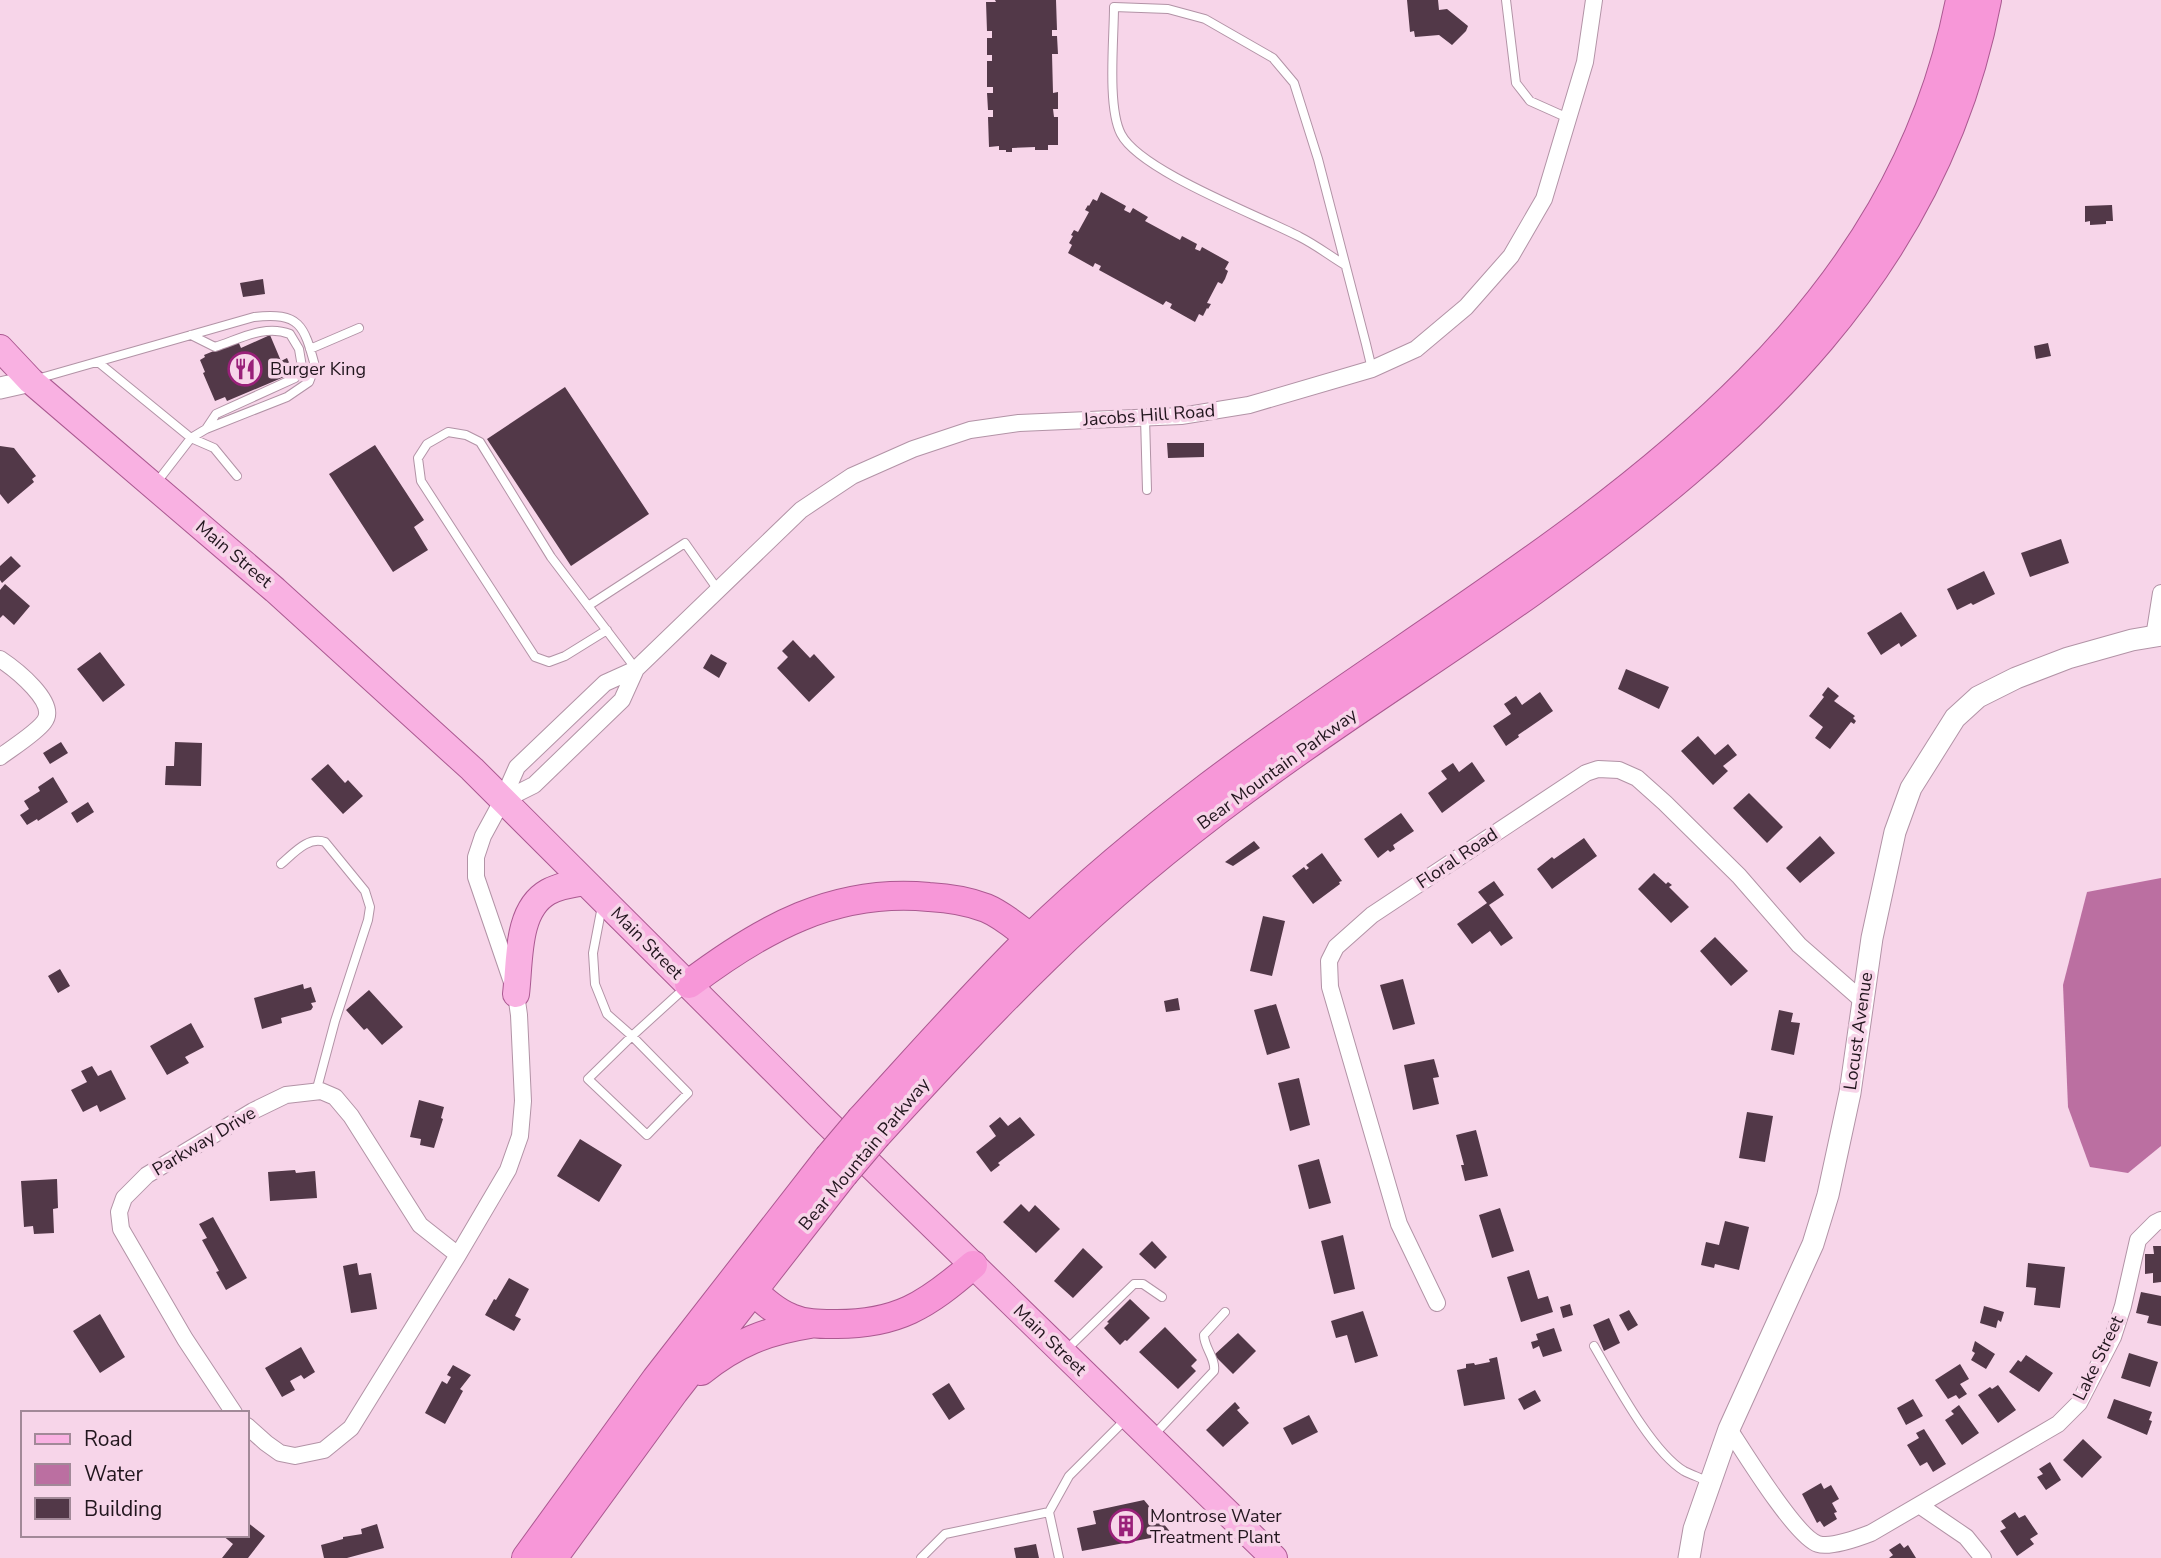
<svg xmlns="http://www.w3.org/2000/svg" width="2161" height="1558" font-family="'Nunito Sans',sans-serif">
	<rect width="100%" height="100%" fill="#f7d5e9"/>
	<path fill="#bb6fa1" d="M2161,878V1146L2128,1173L2090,1167L2068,1107L2063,985L2087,892Z"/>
	<path fill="#523848" d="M995,0H1056L1057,30H1052V36H1057L1058,54H1052L1053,93L1058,92V109H1053L1054,117H1058V145H1048V150H1035V147L1012,148V152H1006V150H999V146L989,147L988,117H993V110H988L987,93H993V87H987V61H992V55H987V38H992V31H987L986,2H996Z
		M1407,0H1438L1439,10L1447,9L1468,26L1466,31L1452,45L1439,35L1415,37L1414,31L1410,32Z
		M1101,192L1126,206L1124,210L1130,213L1133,208L1148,217L1145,221L1180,240L1182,236L1197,244L1195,249L1200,251L1202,247L1229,262L1225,269L1228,271L1225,279L1222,284L1218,282L1207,303L1211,304L1208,309L1207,308L1203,316L1199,314L1195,322L1170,308L1172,304L1166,301L1163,305L1099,270L1101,266L1095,263L1093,267L1068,253L1072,245L1069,243L1073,236L1071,235L1074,230L1078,232L1089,212L1085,210L1088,205L1089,206L1093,199L1097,201Z
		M2112,205L2113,221H2106V224L2090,225V221L2085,222V206Z
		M263,279L265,294L243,297L240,283Z
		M270,335L281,361L287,358L291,367L282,371L284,377L227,401L225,397L215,401L203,373L205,372L200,360L205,357L204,355L238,341L241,348Z
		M2048,343L2051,356L2036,359L2034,346Z
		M565,387L649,514L571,566L487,439Z
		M1167,443H1204V457L1168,458Z
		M375,445L424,520L414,527L428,550L393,572L329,474Z
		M0,446L14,448L36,476L32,479L34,482L8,504L0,494Z
		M2061,539L2069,563L2030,577L2021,553Z
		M11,556L21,566L2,583L0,580V566Z
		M1984,571L1995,594L1973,605L1971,603L1957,610L1947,589Z
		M5,584L30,606L14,625L3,615L0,618V590Z
		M1901,612L1917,636L1901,647L1899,643L1881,655L1867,633Z
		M793,640L810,658L814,654L835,677L809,702L777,668L788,657L782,651Z
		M100,652L125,685L103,702L77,669Z
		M711,654L727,663L719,678L703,668Z
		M1626,669L1669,687L1659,709L1618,689Z
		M1828,687L1839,696L1834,701L1855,716L1853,718L1856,721L1854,724L1851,722L1830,749L1815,738L1823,727L1809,716L1824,697L1822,695Z
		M1540,692L1553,711L1518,735L1519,737L1506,746L1493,726L1511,714L1504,704L1516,696L1522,705Z
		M1698,736L1715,755L1728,744L1737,755L1723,766L1728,771L1713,785L1681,751Z
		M61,742L68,753L50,764L43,753Z
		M175,742L202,743L201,786L165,785L166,766H174Z
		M1472,762L1485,781L1442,813L1428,793L1447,779L1441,771L1453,763L1459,772Z
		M328,764L345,783L348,780L363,796L343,814L311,779Z
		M53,777L68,802L38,821L37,819L27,825L20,815L29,809L24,801L40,791L38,787Z
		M1749,793L1783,827L1767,843L1733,808Z
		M88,802L94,812L77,823L71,813Z
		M1401,813L1414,831L1393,845L1395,849L1390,852L1388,850L1378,858L1364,839Z
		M1820,836L1835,853L1800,883L1786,868Z
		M1584,838L1597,856L1552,889L1537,869L1552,857L1554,859Z
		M1254,841L1260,848L1233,866L1225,862Z
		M1322,853L1342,881L1339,882L1340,884L1313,904L1292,876L1304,867L1306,870L1309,868L1306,865Z
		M1654,873L1666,884L1668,882L1672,885L1669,887L1689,907L1671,923L1638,889Z
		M1494,881L1504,895L1489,905L1513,938L1501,946L1490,931L1472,944L1457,924L1487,903L1478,892Z
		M1263,916L1285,921L1272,976L1250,971Z
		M1715,937L1748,971L1731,986L1700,951Z
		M60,969L70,986L58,993L48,976Z
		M1403,979L1415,1024L1393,1030L1380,985Z
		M303,984L304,989L311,987L316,1002L311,1003L313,1007L311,1010L281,1018L282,1023L262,1029L254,998Z
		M369,990L403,1027L382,1045L367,1028L364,1030L346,1010Z
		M1178,998L1180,1010L1166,1012L1164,1001Z
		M1276,1004L1290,1048L1267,1055L1254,1010Z
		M1779,1010L1793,1013L1791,1022L1800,1023L1794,1055L1771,1050Z
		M191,1023L204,1047L185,1057L189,1063L167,1075L150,1046Z
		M1434,1059L1439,1077L1433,1078L1439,1104L1413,1110L1404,1065Z
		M92,1066L98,1076L111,1070L126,1099L100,1112L97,1105L83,1112L71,1090L87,1082L81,1071Z
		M1299,1078L1310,1125L1290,1131L1278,1083Z
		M419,1100L444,1107L441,1118L443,1119L434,1148L420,1145L421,1139L410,1137Z
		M1747,1112L1773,1116L1765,1162L1739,1158Z
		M1000,1117L1008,1126L1020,1117L1035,1135L998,1163L1000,1165L991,1172L976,1152L996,1136L989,1126Z
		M1476,1130L1488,1176L1465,1181L1461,1165H1464L1456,1135Z
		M580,1139L622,1165L599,1202L557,1176Z
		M1319,1159L1331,1203L1309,1209L1298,1165Z
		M295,1170L296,1173L315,1171L317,1198L270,1201L268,1172Z
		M57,1179L58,1208L53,1209L54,1233L34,1234L33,1226L24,1227L21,1181Z
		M1021,1204L1029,1212L1035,1205L1060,1229L1036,1253L1003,1222Z
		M1500,1208L1514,1251L1492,1258L1479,1215Z
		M213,1217L247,1278L226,1290L216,1272L219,1271L202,1240L207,1238L199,1224Z
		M1725,1221L1749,1227L1739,1270L1715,1264L1714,1268L1701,1265L1706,1242L1719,1245Z
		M1343,1235L1355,1289L1334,1294L1321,1241Z
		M1152,1241L1167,1257L1155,1269L1139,1254Z
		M2153,1246H2161V1282L2153,1283V1273L2145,1274V1254H2154Z
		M1083,1248L1103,1267L1073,1298L1054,1281Z
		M357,1263L359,1275L371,1273L377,1309L351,1313L343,1266Z
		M2028,1263L2065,1267L2060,1308L2034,1305L2036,1288L2026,1287Z
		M1529,1270L1538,1299L1548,1296L1553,1312L1521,1322L1507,1277Z
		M509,1278L529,1289L515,1316L521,1319L514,1331L485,1315L494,1299L496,1300Z
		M2141,1292L2161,1296V1326L2147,1323L2149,1316L2136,1313Z
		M1130,1299L1150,1318L1127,1341L1125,1340L1120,1345L1104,1328L1109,1323L1107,1322Z
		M1570,1304L1573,1315L1563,1318L1560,1307Z
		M1984,1306L2004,1312L2001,1322L1998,1320L1996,1328L1980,1323Z
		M1629,1310L1638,1325L1628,1331L1619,1315Z
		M1363,1311L1378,1356L1355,1363L1347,1335L1336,1338L1331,1321Z
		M100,1314L125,1357L100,1373L73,1331Z
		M1609,1318L1620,1343L1604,1351L1593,1325Z
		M1165,1327L1197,1360L1191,1366L1196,1371L1178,1389L1139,1352Z
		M1554,1328L1562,1351L1543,1357L1539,1346L1533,1349L1531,1342L1538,1340L1536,1334Z
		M1238,1333L1256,1351L1233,1374L1214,1355Z
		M1975,1341L1995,1354L1986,1369L1971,1360L1975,1353L1972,1351Z
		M301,1347L315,1372L304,1379L301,1375L290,1381L295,1390L282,1397L265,1368Z
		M2129,1353L2158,1362L2150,1387L2121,1378Z
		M2026,1355L2053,1373L2039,1392L2009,1372L2018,1360L2021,1362Z
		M1497,1357L1505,1399L1464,1406L1457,1370L1466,1368V1364L1474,1363L1475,1365L1490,1362L1489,1359Z
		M1960,1364L1969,1379L1960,1384L1967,1394L1959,1399L1956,1395L1948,1399L1935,1380Z
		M453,1365L471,1375L460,1389L463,1391L445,1424L425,1413L442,1381L447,1384L451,1377L447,1375Z
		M949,1383L965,1409L949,1420L932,1394Z
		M1998,1385L2016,1410L1998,1423L1978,1395L1990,1387L1992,1389Z
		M1535,1390L1541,1401L1524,1410L1518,1399Z
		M1913,1399L1923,1416L1906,1425L1897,1408Z
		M2114,1399L2152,1412L2149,1420L2152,1421L2147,1435L2107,1418Z
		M1235,1402L1240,1408L1237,1410L1249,1423L1223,1447L1206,1430Z
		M1959,1405L1979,1433L1962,1445L1945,1420L1954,1414L1951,1411Z
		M1309,1415L1318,1432L1292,1445L1283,1428Z
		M1924,1429L1946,1464L1933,1472L1927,1462L1920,1466L1907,1445L1919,1438L1916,1433Z
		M2083,1439L2102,1457L2082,1478L2063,1460Z
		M2050,1462L2061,1480L2046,1490L2037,1477L2043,1474L2039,1469Z
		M1821,1483L1824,1489L1831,1485L1839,1499L1832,1503L1837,1512L1834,1513L1837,1519L1824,1527L1820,1521L1817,1523L1802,1494Z
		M1144,1500L1172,1534L1082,1551L1077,1528L1096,1524L1093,1511Z
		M2015,1512L2019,1518L2025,1515L2038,1534L2030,1539L2034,1544L2017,1556L2000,1531L2006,1528L2001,1521Z
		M247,1522L265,1536L248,1558H222L233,1544L222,1535H247Z
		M377,1524L384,1548L347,1558H324L321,1545L343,1539V1537L362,1534L361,1529Z
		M1900,1543L1904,1548L1908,1545L1916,1558H1889L1893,1555L1889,1550Z
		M1036,1544L1039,1558H1016L1014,1548Z"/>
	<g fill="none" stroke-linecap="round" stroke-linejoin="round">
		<defs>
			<path id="service" d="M1506,0L1516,83L1530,101L1568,118
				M1345,265C1330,256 1316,245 1300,237C1260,216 1140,171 1121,134C1107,107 1114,39 1114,7L1168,9L1205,19L1273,58L1294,83L1318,159L1366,344L1372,369
				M191,335L215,347C240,339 265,324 290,334L299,349L302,367L295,378L216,414L206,429
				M310,349L359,328
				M98,362L191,438L214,448L237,476
				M37,379L254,317C300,312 304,325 315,366L309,382L287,397L206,429L191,438L157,482
				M1145,417L1147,490
				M588,606L685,543L718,590
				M607,630L565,656L549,662L535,657L421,481L418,458L427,444L448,432L466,435L480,442L551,557L636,669
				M281,864C294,853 308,836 325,842L365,891L370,907L368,920L335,1021L316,1092
				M602,906L593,953L595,984L607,1014L632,1036L687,986
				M632,1036L688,1093L647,1135L588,1079Z
				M1594,1346C1614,1380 1651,1451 1684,1471C1692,1475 1701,1478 1709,1482
				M1065,1351L1134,1284H1143L1162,1297
				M1153,1436L1214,1371C1216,1358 1204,1348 1204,1335L1225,1312
				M921,1558L945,1534L1049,1512
				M1059,1558L1049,1512L1069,1476L1127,1418"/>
			<path id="minor" d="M2154,637L2161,593
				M0,659C15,669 59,703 44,722C36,733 12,748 0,757
				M502,801L534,785L622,700L636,669
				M458,1255L508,1170L520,1136L523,1101L519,1015L516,994L476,877V857L483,836L502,801L517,767L605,683L636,669L801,510L852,476L913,449L970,430L1019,423L1181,416L1249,405L1372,369L1416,349L1466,307L1511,256L1544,199L1585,62L1594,0
				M1437,1303L1399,1224L1330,987L1329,961L1336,947L1372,915L1586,773L1598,769L1619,770L1637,778L1665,803L1739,876L1799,945L1863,1001
				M234,1413L185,1339L121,1229L119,1212L124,1198L147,1175L253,1111L286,1095L321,1091L335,1097L351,1116L420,1225L458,1255L351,1428L324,1450L295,1456L280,1453L266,1443L247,1426
				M1729,1429C1744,1452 1796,1537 1818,1544C1831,1548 1858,1538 1871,1533L2058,1424L2079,1403L2113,1337L2123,1306L2138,1240L2155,1223L2161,1220
				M1919,1505L1966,1537L1983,1558"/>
			<path id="tertiary" d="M0,388L31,381
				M1689,1558L1694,1529L1729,1429L1813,1244L1828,1195L1850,1093L1872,938L1895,832L1911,788L1955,718L1978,697L2016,678L2068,658L2132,640L2161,635"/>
			<path id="primary" d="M0,348L31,381L275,590L472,769L819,1115L1274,1558
				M516,994C520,962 516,910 548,892C559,886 572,884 585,882"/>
			<path id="trunk" d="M689,984C762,929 834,888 929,897C948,898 968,901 986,908C1003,915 1017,928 1031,938
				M861,1119C917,1058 972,995 1031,937C1087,883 1147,833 1209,786C1498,566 1883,394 1960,0
				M877,1135C932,1075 987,1015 1046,958C1108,897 1176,841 1245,790C1338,720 1438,659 1533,591C1746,439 1936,270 1987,0
				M752,1290C764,1301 776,1312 791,1318C805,1324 819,1324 833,1324C897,1325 927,1305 973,1265
				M701,1371C736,1343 766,1331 810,1324
				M526,1558L656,1379L828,1158
				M553,1558L674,1392L844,1174"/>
		</defs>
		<use href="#service" stroke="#b293a6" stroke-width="10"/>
		<use href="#minor" stroke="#b293a6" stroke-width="18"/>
		<use href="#tertiary" stroke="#b293a6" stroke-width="23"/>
		<use href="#primary" stroke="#ab5991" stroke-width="28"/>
		<use href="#trunk" stroke="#ab5991" stroke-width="30"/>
		<use href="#service" stroke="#fff" stroke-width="8"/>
		<use href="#minor" stroke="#fff" stroke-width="16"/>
		<use href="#tertiary" stroke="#fff" stroke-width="21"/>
		<use href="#primary" stroke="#f9b1e2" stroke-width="26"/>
		<use href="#trunk" stroke="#f797d8" stroke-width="28"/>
		<defs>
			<path id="trunk-bridge" d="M828,1158L861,1119
				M844,1174L877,1135"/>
		</defs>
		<use href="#trunk-bridge" stroke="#ab5991" stroke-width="30" stroke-linecap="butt"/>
		<use href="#trunk-bridge" stroke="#f797d8" stroke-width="28"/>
	</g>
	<defs>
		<symbol id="restaurant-ring" viewBox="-11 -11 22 22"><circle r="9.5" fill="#f7d5e9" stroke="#992079" stroke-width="1.5"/><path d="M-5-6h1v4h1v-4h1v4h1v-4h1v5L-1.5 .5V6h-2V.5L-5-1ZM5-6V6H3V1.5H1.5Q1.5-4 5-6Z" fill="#992079"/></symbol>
		<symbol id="building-ring" viewBox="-11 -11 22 22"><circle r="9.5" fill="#f7d5e9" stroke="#992079" stroke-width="1.5"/><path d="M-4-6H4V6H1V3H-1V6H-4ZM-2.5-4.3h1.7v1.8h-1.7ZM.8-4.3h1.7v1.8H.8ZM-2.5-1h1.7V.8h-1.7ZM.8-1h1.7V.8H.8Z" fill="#992079"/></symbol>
	</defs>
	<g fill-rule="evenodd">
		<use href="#restaurant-ring" x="226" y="350" width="38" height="38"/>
		<use href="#building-ring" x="1107" y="1507" width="38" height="38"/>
	</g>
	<g text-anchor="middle" stroke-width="7" stroke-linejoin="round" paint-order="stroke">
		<g font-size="18" fill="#22161e" stroke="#f7d5e9" text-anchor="start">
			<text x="270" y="375">Burger King</text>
			<text x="1150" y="1522">Montrose Water<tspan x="1150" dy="21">Treatment Plant</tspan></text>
		</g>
		<g font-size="18" fill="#22161e" stroke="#f7d5e9">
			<text transform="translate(1149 415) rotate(-4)" y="6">Jacobs Hill Road</text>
			<text transform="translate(234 554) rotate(40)" y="6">Main Street</text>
			<text transform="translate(1277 769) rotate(-36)" y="6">Bear Mountain Parkway</text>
			<text transform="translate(1457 858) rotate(-34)" y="6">Floral Road</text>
			<text transform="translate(647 943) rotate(45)" y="6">Main Street</text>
			<text transform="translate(1858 1031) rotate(-82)" y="6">Locust Avenue</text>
			<text transform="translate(204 1141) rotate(-31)" y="6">Parkway Drive</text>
			<text transform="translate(864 1154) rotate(-50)" y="6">Bear Mountain Parkway</text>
			<text transform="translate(1050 1340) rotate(44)" y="6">Main Street</text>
			<text transform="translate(2098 1358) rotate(-64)" y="6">Lake Street</text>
		</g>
	</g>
	<rect x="21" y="1411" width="228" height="126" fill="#f7d5e9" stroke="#a28998" stroke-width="2"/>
	<rect x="35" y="1434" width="35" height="10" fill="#f9b1e2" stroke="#a28998" stroke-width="2"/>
	<text x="84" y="1446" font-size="21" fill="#22161e">Road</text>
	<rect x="35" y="1464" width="35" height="21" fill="#bb6fa1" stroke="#a28998" stroke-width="2"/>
	<text x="84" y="1481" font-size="21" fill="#22161e">Water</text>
	<rect x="35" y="1498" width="35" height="21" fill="#523848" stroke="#a28998" stroke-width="2"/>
	<text x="84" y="1516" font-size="21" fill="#22161e">Building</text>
</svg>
